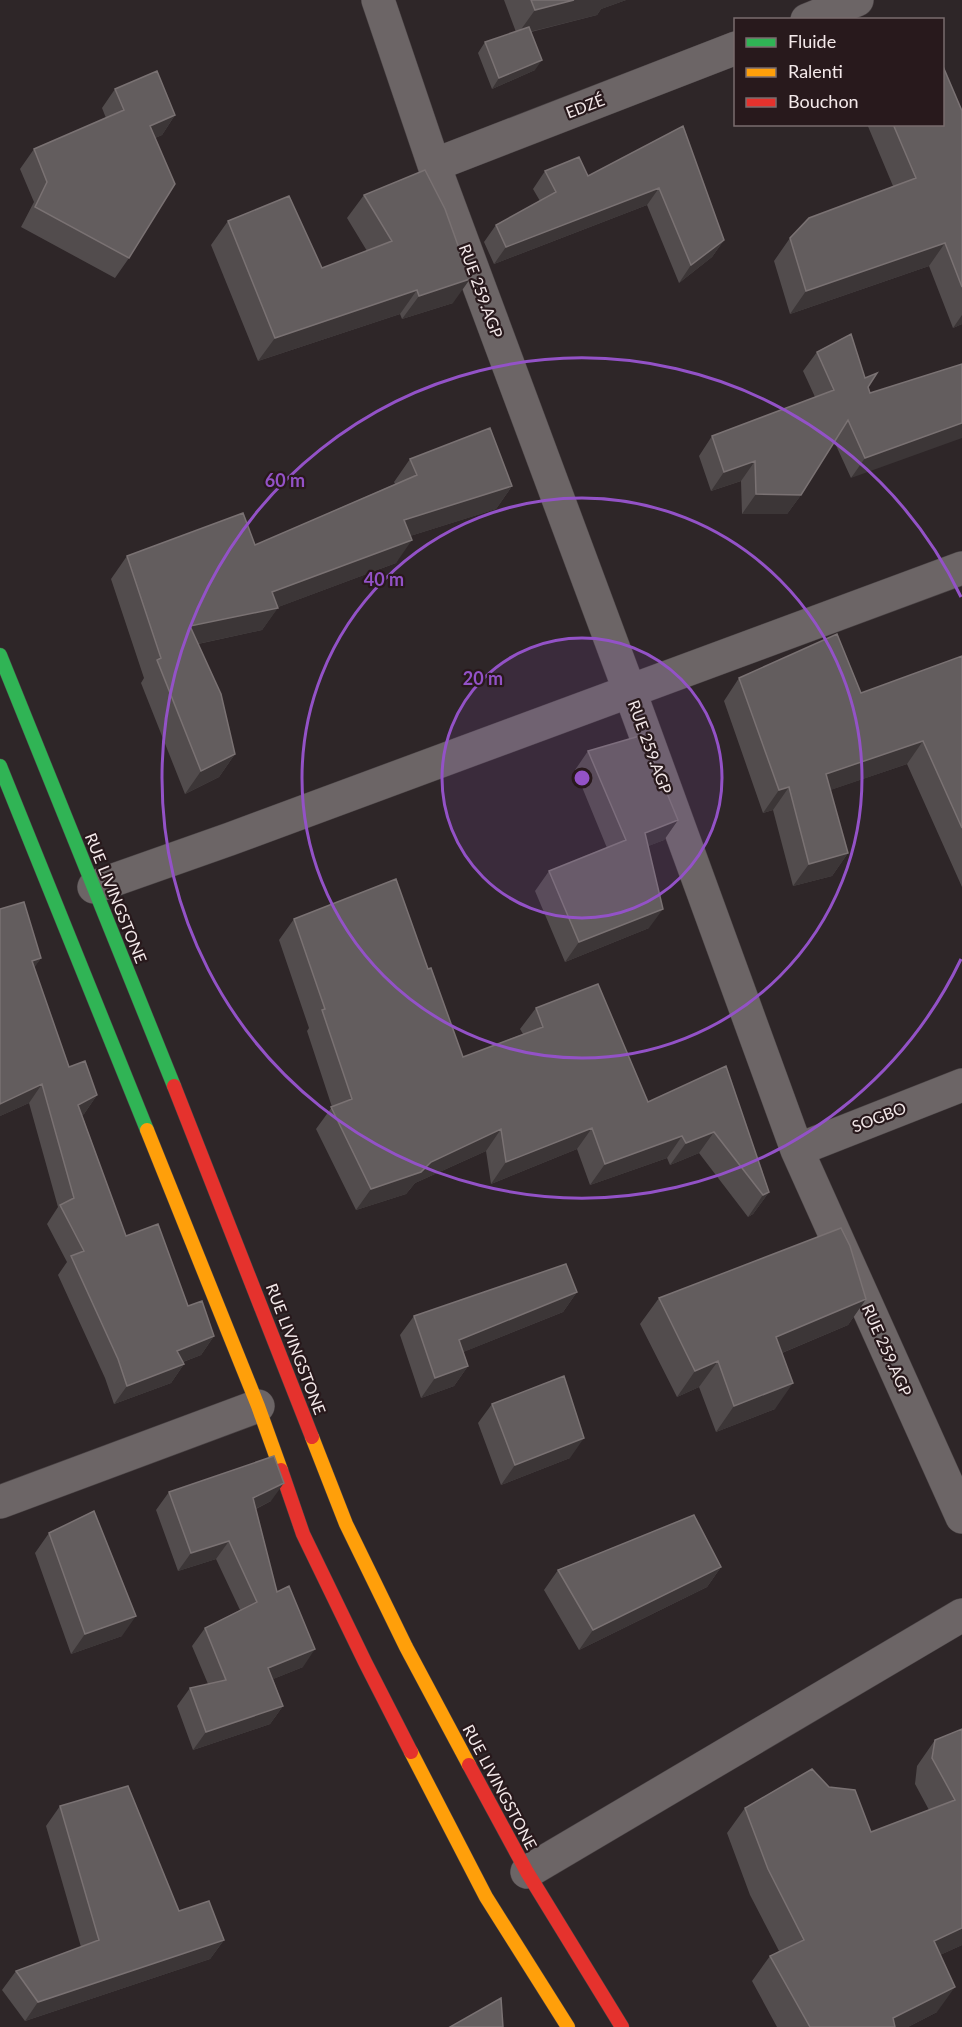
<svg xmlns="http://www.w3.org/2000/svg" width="962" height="2027" font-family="Lato,sans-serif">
	<rect width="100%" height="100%" fill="#2e2628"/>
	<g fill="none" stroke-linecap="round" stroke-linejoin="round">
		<defs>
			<path id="street" d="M378,0L434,165L630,692L797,1150L962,1517
				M807,20L857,0
				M434,165L736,48
				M94,887L230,839L962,568
				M797,1150L962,1085
				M0,1502L258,1406
				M527,1872L962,1615"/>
			<path id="fast" d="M0,655L174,1086
				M0,766L147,1130"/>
			<path id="slow" d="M147,1130L258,1406L281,1470
				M312,1437L346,1524L406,1647L469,1765
				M411,1752L486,1897L568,2027"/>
			<path id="jam" d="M174,1086L312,1437
				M281,1470L303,1534L365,1662L411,1752
				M469,1765L527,1872L622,2027"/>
		</defs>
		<use href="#street" stroke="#4a4345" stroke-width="34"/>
		<use href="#fast" stroke="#4a4345" stroke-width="15"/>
		<use href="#slow" stroke="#4a4345" stroke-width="15"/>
		<use href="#jam" stroke="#4a4345" stroke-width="15"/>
		<use href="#street" stroke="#6c6566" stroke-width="33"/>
		<use href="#fast" stroke="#30b455" stroke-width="14"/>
		<use href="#slow" stroke="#ff9f0a" stroke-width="14"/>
		<use href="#jam" stroke="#e5322d" stroke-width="14"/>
	</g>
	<path fill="#524c4d" d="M504,0H626L601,9L597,15L531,32L535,70L492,89L478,53L485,42L516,32Z
		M115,89L175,115L162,135L155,138L129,258L115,278L21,227L34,202L20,169L34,149L106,118L102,108Z
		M962,111V324L953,328L929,266L790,314L774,261L790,238L893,186L867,124H942Z
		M683,126L724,240L712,257L679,283L647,205L494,264L484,242L496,225L540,201L533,189L545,171L588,176Z
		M364,195L453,303L402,319L400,314L258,361L211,245L228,221L322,268L367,251L347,218Z
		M817,352L868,387L870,393L962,364L851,478L834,441L801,495L787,514H742L741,481L711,491L699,456L712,436L815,397L803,371Z
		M410,459L512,486L496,509L410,536L396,563L278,607L262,630L198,644L235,754L219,777L185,794L141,683L144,678L111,579L127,556L255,545L395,484L394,482Z
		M962,656V887L907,764L830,790L848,853L832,876L793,886L773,810L763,813L724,701L739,678L861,693Z
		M588,751L678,820L664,840L648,846L649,928L565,962L535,891L549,871L607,848L575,770Z
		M0,909L41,958L34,967L69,1067L97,1095L84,1114L82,1115L126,1236L214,1336L201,1355L183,1362L184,1364L171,1383L114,1404L105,1378L58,1275L67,1262L47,1224L58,1207L29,1103L0,1116Z
		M294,919L428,969L463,1057L523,1034L520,1029L536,1008L648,1102L726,1066L769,1192L753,1214L748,1217L699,1153L670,1165L667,1158L590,1185L577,1149L491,1184L486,1151L415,1183L406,1194L356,1210L316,1129L332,1107L307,1031L309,1028L279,940Z
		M577,1292L563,1312L463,1352L468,1366L454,1386L421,1398L400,1335L414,1316Z
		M659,1298L866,1299L848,1325L782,1353L775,1409L716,1432L699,1387L677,1397L640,1324Z
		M492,1404L570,1458L501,1485L478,1423Z
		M169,1492L271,1501L256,1509L277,1592L303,1667L273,1679L283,1706L270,1724L193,1750L177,1706L190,1688L208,1684L192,1646L205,1628L240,1610L216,1559L178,1571L156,1510Z
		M49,1533L122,1636L71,1654L35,1553Z
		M721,1567L707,1587L579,1650L544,1590L558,1570Z
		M962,1729V1945L940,1955L937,2012L908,2027H777L752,1981L770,1956L779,1951L750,1895L727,1833L745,1808L871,1832L929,1810L915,1784L917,1766L935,1740Z
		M60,1806L179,1911L224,1940L210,1959L25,2021L2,1990L16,1971L81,1947L46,1826Z"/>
	<path fill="#3c3637" d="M574,0H626L601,9L597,15L517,35L535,10Z
		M542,60L535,70L492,89L499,78Z
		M175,115L162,135L137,146L150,126Z
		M659,188L647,205L494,264L506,247Z
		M724,240L712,257L679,283L691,265Z
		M945,243L929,266L790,314L806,291Z
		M470,279L453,303L402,319L419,296Z
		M417,290L400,314L258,361L275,338Z
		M962,315V324L953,328Z
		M962,423V438L851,478L865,458Z
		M755,461L741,481L711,491L724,472Z
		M512,486L496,509L388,543L404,520Z
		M756,494L801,495L787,514H742Z
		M412,540L396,563L273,609L278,608L262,630L174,649L190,626L272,592Z
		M923,741L907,764L810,797L826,774Z
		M235,754L219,777L185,794L201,771Z
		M789,787L773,810L763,813L779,790Z
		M678,820L664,840L631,853L645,833Z
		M848,853L832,876L793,886L809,864Z
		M663,909L649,928L565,962L579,942Z
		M41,958L28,977L32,961Z
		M42,1084L29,1103L0,1116V1104Z
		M97,1095L84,1114L65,1123L78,1105Z
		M592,1128L577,1149L491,1184L506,1162Z
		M501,1129L486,1151L415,1183L406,1194L356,1210L371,1189Z
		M714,1132L699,1153L670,1165L686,1143Z
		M682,1136L667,1158L590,1185L605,1164Z
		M769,1192L753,1214L748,1217L763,1195Z
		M577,1292L563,1312L446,1359L459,1340Z
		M866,1299L848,1325L758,1363L776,1337Z
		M214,1336L201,1355L164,1369L177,1351Z
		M718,1361L699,1387L677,1397L695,1371Z
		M184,1364L171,1383L114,1404L127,1386Z
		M468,1366L454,1386L421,1398L435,1378Z
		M793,1383L775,1409L716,1432L734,1406Z
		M584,1438L570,1458L501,1485L515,1465Z
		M284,1483L271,1501L241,1516L253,1498Z
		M229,1541L216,1559L178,1571L191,1553Z
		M721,1567L707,1587L579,1650L593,1630Z
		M136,1616L122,1636L71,1654L85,1634Z
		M315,1649L303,1667L256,1686L268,1668Z
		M283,1706L270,1724L193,1750L206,1732Z
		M962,1928V1945L916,1966L934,1941Z
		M224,1940L210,1959L25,2021L38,2002Z
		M955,1987L937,2012L908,2027H887L893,2018Z"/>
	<path fill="#635d5e" stroke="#7a7273" stroke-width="1.5" d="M531,0H574L535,10Z
		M529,27L542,60L499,78L485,42Z
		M942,64L962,111V287L945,243L806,291L790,238L809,218L916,178L893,124H942Z
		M157,71L175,115L150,126L175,184L129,258L35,207L47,182L34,149L124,110L115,89Z
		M683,126L724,240L691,265L659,188L506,247L496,225L556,192L545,171L579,157L588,176Z
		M425,170L445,209L470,279L419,296L417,290L275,338L228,221L289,196L322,268L392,241L364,195Z
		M851,334L865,378L877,373L868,387L870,393L962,364V423L865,458L848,420L801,495L756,494L755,461L724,472L712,436L834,390L817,352Z
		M490,428L512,486L404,520L412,540L272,592L278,608L190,626L221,694L235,754L201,771L157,660L161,658L127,556L243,513L255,545L417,475L410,459Z
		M837,634L861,693L962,656V828L923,741L826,774L848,853L809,864L789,787L779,790L739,678Z
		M643,735L678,820L645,833L663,909L579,942L549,871L626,840L588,751Z
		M396,879L428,969L431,968L463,1057L543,1027L536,1008L598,984L648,1102L726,1066L769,1192L763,1195L714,1132L686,1143L682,1136L605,1164L592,1128L506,1162L501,1129L431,1162L421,1172L371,1189L331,1107L352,1099L322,1010L325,1009L294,919Z
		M24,902L41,958L32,961L69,1067L85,1061L97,1095L78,1105L126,1236L158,1224L188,1306L202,1301L214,1336L177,1351L184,1364L127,1386L118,1359L71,1256L84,1251L60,1205L74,1198L42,1084L0,1104V909Z
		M841,1228L850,1246L866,1299L776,1337L793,1383L734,1406L718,1361L695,1371L659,1298Z
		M566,1264L577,1292L459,1340L468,1366L435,1378L414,1316Z
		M564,1376L584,1438L515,1465L492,1404Z
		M274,1456L284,1483L253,1498L277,1592L289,1586L315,1649L268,1668L283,1706L206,1732L190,1688L226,1680L205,1628L257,1602L229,1541L191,1553L169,1492Z
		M94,1511L136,1616L85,1634L49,1533Z
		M694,1515L721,1567L593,1630L558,1570Z
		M962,1729V1928L934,1941L955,1987L893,2018L895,2027H810L770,1956L804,1940L768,1869L745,1808L812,1769L829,1787L855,1790L871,1832L955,1800L932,1758L935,1740Z
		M128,1786L179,1911L209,1901L224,1940L38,2002L16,1971L99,1940L60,1806Z
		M501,1998L503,2027H450Z"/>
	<circle cx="582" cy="778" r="140" fill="#9352c7" fill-opacity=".12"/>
	<g fill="none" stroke="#9352c7" stroke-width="3">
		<circle cx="582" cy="778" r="140"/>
		<circle cx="582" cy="778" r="280"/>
		<path d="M961 959A420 420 0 1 1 961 597"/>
	</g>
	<g text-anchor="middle" stroke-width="4.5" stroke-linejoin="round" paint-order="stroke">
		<g font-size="16" fill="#f3e8e9" stroke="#28191c">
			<text transform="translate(585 106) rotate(-21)" y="6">EDZÉ</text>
			<text transform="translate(481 291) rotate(70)" y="6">RUE 259.AGP</text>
			<text transform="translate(650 747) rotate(70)" y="6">RUE 259.AGP</text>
			<text transform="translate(116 898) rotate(68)" y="6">RUE LIVINGSTONE</text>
			<text transform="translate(879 1117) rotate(-21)" y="6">SOGBO</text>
			<text transform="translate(296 1349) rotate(69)" y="6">RUE LIVINGSTONE</text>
			<text transform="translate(887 1350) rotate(66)" y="6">RUE 259.AGP</text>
			<text transform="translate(500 1787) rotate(62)" y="6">RUE LIVINGSTONE</text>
		</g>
	</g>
	<circle cx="582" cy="778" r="9" fill="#9352c7" stroke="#28191c" stroke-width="3"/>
	<g font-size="18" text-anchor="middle" font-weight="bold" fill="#9352c7" stroke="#28191c" stroke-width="4.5" stroke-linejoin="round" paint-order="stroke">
		<text x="285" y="487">60 m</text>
		<text x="384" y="586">40 m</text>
		<text x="483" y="685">20 m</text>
	</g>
	<rect x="734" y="18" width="210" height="108" fill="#28191c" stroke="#796c6e" stroke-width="1.5"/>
	<rect x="746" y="38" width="30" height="9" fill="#30b455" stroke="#796c6e" stroke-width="1.5"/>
	<text x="788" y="48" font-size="18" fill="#f3e8e9">Fluide</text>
	<rect x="746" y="68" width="30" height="9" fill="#ff9f0a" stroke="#796c6e" stroke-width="1.5"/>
	<text x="788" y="78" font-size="18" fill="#f3e8e9">Ralenti</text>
	<rect x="746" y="98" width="30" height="9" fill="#e5322d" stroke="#796c6e" stroke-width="1.5"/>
	<text x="788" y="108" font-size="18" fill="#f3e8e9">Bouchon</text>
</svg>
